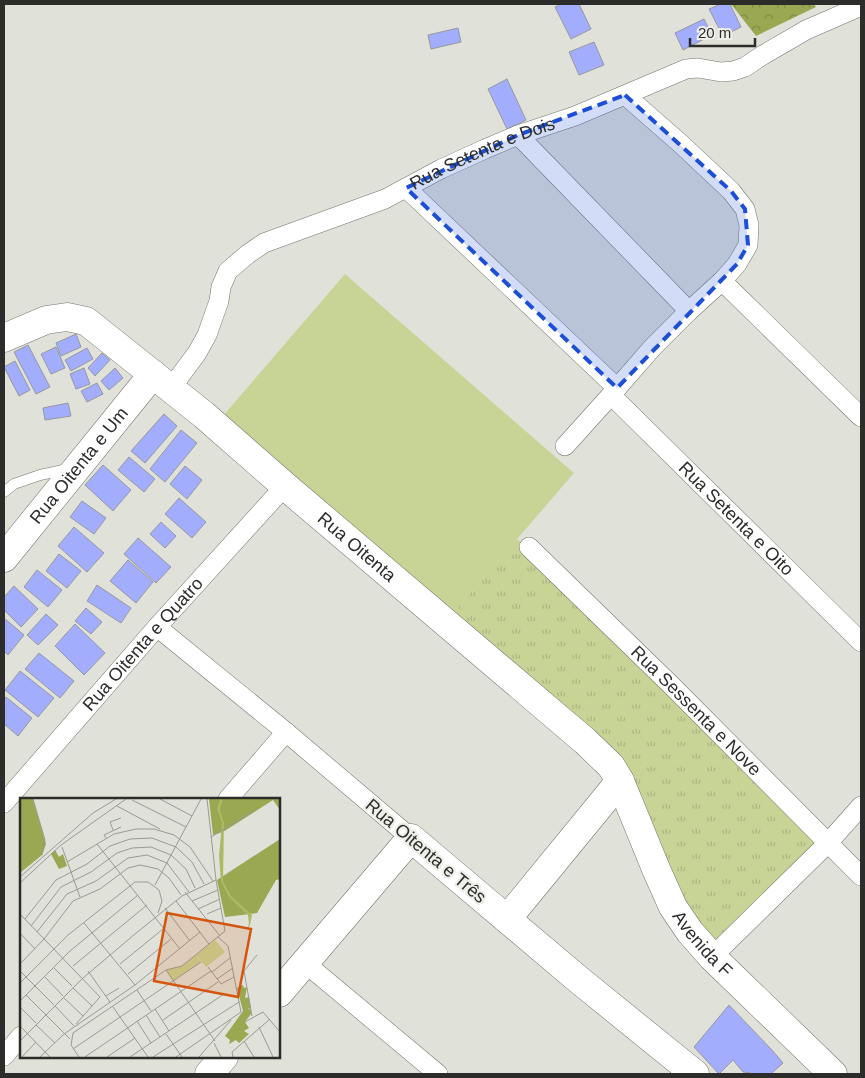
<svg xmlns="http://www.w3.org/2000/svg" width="865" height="1078" font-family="Helvetica,sans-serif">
	<defs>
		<pattern id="forest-crowns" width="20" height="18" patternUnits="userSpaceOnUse" patternTransform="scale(1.25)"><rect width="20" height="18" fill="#9aa851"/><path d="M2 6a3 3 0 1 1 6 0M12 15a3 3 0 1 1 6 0" fill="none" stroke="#7e8943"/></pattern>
		<pattern id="park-tufts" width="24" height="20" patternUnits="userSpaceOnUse" patternTransform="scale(1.25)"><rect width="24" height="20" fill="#c8d496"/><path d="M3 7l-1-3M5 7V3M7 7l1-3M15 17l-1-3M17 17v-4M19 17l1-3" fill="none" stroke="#acb681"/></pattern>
	</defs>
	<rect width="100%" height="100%" fill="#e0e2da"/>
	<path fill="#c8d496" d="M345,274L574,473L445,623L216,424Z"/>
	<path fill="url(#forest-crowns)" d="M731,4H814L816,7L756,36Z"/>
	<path fill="url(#park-tufts)" d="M517,539L824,843L710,955L616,771L445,623Z"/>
	<path fill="#a2aefd" stroke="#96989e" d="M561,4H579L591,29L571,39L555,7Z
		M721,4H730L741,27L723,36L709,9Z
		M704,19L712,35L683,50L675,33Z
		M458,28L461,42L431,49L428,35Z
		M594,42L604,65L579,75L569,52Z
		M507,79L526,120L507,129L488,89Z
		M76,334L81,347L61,356L56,343Z
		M28,345L50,387L36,394L14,352Z
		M56,347L65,368L51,374L41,354Z
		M87,348L93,359L71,371L65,360Z
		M102,353L110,360L95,376L88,368Z
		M15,361L30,390L19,396L4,367Z
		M84,368L90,384L76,389L70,374Z
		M115,368L123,378L109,390L101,381Z
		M97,383L103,394L87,402L81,391Z
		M68,403L71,416L45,420L43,408Z
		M164,414L177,426L145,463L131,451Z
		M181,430L197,443L165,482L150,469Z
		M129,457L155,479L144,492L118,470Z
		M103,465L131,490L113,511L85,485Z
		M185,466L202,480L187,499L170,484Z
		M179,498L206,522L192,538L165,514Z
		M82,501L106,518L94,534L70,517Z
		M161,522L176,536L165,548L150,534Z
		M74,527L104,553L87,572L58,546Z
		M138,538L171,567L156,583L124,554Z
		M59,554L81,571L67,588L46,571Z
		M128,560L153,582L136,603L110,581Z
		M37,570L62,590L48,607L24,587Z
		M97,585L131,608L121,623L87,601Z
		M14,586L38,609L21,627L4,610V597Z
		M86,608L102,622L91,634L75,621Z
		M46,614L58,625L38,645L27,635Z
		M4,618L24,635L8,655L4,651Z
		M75,624L105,653L84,675L55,646Z
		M39,653L74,681L60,698L25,669Z
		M20,671L54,698L38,717L5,690Z
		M6,697L32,718L18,736L4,724V699Z
		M729,1005L771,1049L783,1063L771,1074H752L751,1073L743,1072L733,1060L719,1074L694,1047Z"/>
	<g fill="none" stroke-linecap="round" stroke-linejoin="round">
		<defs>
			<path id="lane" d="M4,492L14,484L40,475L68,469"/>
			<g id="street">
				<path d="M518,135L689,311"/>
				<path d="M406,188L617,388"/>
				<path d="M722,281L861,417"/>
				<path id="s1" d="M171,388L197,353L207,335L219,301L221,287L228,271L248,254L264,243L385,199L441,169L485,149L518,135L575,116L686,69L698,68L721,72L733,71L745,67L763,55L806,30L861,6"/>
				<path id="s2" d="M611,395L861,642"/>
				<path d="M565,446L611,395L652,348L689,311L722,281L737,264L748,245L749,225L745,209L731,191L681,144L625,95"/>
				<path id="s3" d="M529,547L671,685L861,876"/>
				<path d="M157,627L286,732L411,838"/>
				<path d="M228,799L286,732"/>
				<path id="s4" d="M4,803L157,627L285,486"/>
				<path d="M712,957L828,843L861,806"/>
				<path d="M305,963L438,1074"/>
				<path d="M4,1056L21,1036"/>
			</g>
			<g id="secondary">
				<path id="s5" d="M4,338L46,320L67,317L86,321L204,415L285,486L585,741L611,766L620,781L656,869L673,907L690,932L712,957L833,1074"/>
				<path id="s6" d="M4,558L153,374"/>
				<path d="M507,919L620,781"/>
				<path d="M279,993L411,838L579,980L695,1074"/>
				<path d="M209,1074L224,1057"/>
			</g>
		</defs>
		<use href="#lane" stroke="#74756f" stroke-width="11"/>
		<use href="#street" stroke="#74756f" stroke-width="20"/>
		<use href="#secondary" stroke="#74756f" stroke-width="29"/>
		<use href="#lane" stroke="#fff" stroke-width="10"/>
		<use href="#street" stroke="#fff" stroke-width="19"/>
		<use href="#secondary" stroke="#fff" stroke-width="28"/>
	</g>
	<path fill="#1d4ed8" fill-opacity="0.2" stroke="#1d4ed8" stroke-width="4" stroke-dasharray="10 6" stroke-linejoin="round" d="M625,95L731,191L745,209L748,245L737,264L617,388L406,188L518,135Z"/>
	<g text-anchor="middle" stroke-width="4.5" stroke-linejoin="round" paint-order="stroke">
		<g font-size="18" fill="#2c2d2a" stroke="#edefe8">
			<text dy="6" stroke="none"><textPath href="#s1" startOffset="414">Rua Setenta e Dois</textPath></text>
			<text dy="6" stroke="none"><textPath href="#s6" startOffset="119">Rua Oitenta e Um</textPath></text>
			<text dy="6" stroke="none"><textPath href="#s2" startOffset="176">Rua Setenta e Oito</textPath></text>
			<text dy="6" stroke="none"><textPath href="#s5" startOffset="439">Rua Oitenta</textPath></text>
			<text dy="6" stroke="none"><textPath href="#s4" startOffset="211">Rua Oitenta e Quatro</textPath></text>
			<text dy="6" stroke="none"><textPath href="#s3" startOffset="234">Rua Sessenta e Nove</textPath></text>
			<text transform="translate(426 851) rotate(40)" y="6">Rua Oitenta e Três</text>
			<text dy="6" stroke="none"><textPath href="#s5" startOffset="976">Avenida F</textPath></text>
		</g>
	</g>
	<g transform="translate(20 798)">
		<rect width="260" height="260" fill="#e0e2da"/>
		<path d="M195,142L205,154L186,169L176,157Z" fill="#c8d496"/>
		<path d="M0,1H13L26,46L22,57L0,75ZM189,1H260V12L253,2L203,34L193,37ZM260,41V81L256,82L237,115L205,119L197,82ZM35,52L39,59L43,56L47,68L39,71L31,56ZM223,187L224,190L227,189L225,200L229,199L231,211L227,210L231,212V216L225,224L229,230L224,233L229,236L219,245L216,242L209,246L210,242L205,238L223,213L217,190Z" fill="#9aa851"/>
		<path d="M176,157L181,164L153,183L146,172L162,168Z" fill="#c8d496"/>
		<path d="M200,1H203L200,12L204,25L203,83L211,98L232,117L230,127L226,132L229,126L228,117L209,99L201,84L199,58L202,25L197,11Z" fill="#acba63"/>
		<path fill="none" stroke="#989a94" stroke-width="1" d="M13,1L25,42L22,57M140,1L172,18M112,2L166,29M97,8L140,31M93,32L90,24L101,20M191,39L232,14M86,40L84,37L101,29M77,46L160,151M42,49L60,99M47,64L94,36L116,31H134L154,37L170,49L193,83M0,79L73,15L96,1M0,85L41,47L106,1M135,87L181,1M165,94L200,138M156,103L189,146M172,103L198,92M145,110L170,143M178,111L200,101M0,116L80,199L56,226M187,116L201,110M5,121L36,82L67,66L90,48L110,41L132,40L156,49L172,64L184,86M64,125L115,187M11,128L41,89L71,74L97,55L112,50L131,49L151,57L166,71L175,90M17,134L47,96L76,83L108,60L127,57L147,65L169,94M0,135L15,151M0,166L24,141L53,103L80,91L108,70L120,67L138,71L149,80L161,97M100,166L143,131M53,168L127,107M188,169L201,186L214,179M34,170L52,188M146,172L195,243M0,173L34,207M68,173L90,204M192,174L210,160M108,176L151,141M25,179L43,198M197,181L213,170M0,185L48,137L115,84H128L139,92L142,103L138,115M53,190L72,208M117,192L131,213M6,197L50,241M86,198L99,190M44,200L63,218M0,203L50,153L118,97M35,208L54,228M0,209L16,225M93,209L128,259M135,211L149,233M126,217L140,239M232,218L224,173L237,157M143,222L198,184M117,223L131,245M225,224L243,214L260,234M16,227L35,245M0,228L30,259M239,229L253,259M146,236L162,259M0,243L63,180L115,136L162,98L196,82L187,1M224,243L234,259M194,245L201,259M53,251L181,164M2,259L16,244M20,259L44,236L115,187L180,134M59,259L51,247L53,235L146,172L162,168L205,133L196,82M65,259L191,173M87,259L115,240M110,259L204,196M133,259L219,204M156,259L221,214L208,148L198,139M179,259L211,222M213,259L212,254L250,221"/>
		<path fill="#d5550f" fill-opacity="0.15" stroke="#d5550f" stroke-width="2.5" d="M147,115L231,131L218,199L134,183Z"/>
		<rect width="260" height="260" fill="none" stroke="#2c2d2a" stroke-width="2.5"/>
	</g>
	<rect width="865" height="1078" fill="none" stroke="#2c2d2a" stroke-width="10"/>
	<path d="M690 38v8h65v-8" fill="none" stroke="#2c2d2a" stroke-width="2.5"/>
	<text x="698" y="38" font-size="15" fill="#2c2d2a" stroke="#edefe8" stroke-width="4" paint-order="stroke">20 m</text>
</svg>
